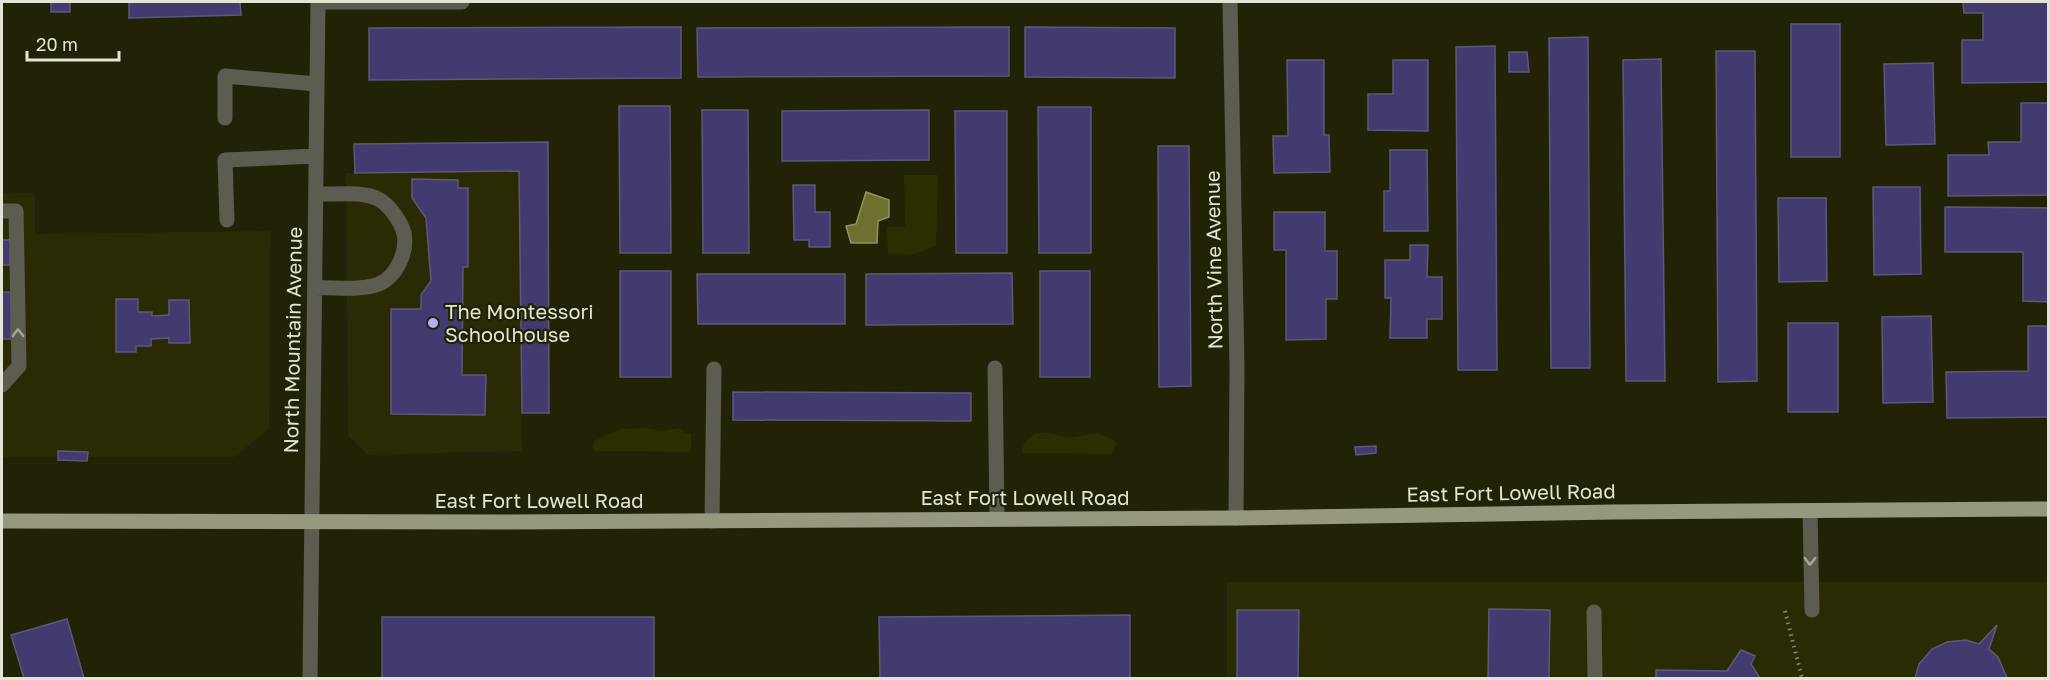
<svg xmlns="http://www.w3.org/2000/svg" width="2050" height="680" font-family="'Golos Text',sans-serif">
	<rect width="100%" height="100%" fill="#222306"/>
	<path fill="#2a2b05" d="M519,171L521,435L523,451L368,455L348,436L346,173Z
		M2,193H35V234L270,231L269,429L234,457H2Z
		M1227,582H2048V678H1227Z"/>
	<path fill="#2c2e00" d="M904,175H938L936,246L910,255L888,254L887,227H905Z
		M646,428L662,431L679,428L686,433H691V452L593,451L594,441L620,429Z
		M1036,433H1050L1068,438L1098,433L1117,442L1111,454L1022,453L1024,442Z"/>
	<path fill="#6d702f" stroke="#909360" stroke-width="1.5" d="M866,192L889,200V217L878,221L877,243H851L846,226L856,224Z"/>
	<path fill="#413b70" stroke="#5b5a76" stroke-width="1.5" d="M51,2H70V12H51Z
		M129,2H240L241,15L129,18Z
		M1963,2H2048V82L1962,83V40H1983V13H1964Z
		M1791,24H1840V157H1791Z
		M681,27V78L369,80V28Z
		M1009,27V76L698,77L697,28Z
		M1025,27L1175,28V78L1025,77Z
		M1588,37L1590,368H1551L1549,38Z
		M1495,46L1497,370H1458L1456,47Z
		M1716,51H1755L1757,381L1718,382Z
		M1509,52H1527L1529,72H1509Z
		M1661,59L1665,381H1626L1623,60Z
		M1287,60H1324V135H1329L1330,172L1274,173L1273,136H1288Z
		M1393,60H1428V131L1368,130V94H1393Z
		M1933,63L1935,144L1886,145L1884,64Z
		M2021,103H2048V195L1948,196V155H1989L1988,142H2021Z
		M619,106H670L671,253H620Z
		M1038,107H1091V253H1039Z
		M702,110H748L749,253H703Z
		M929,110V160L782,161V111Z
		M955,111H1007V253H956Z
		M548,142L549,413H522L519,171L355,173L354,144Z
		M1158,146H1189L1191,386L1159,387Z
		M1390,150H1427L1428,231H1384V191H1390Z
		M412,179L458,180V188H468V267H463L462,375H486L485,415L391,414V309H421V295L431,281L426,218L412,198Z
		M793,185H815V212H830V247H809V240H794Z
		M1873,187H1920L1921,274L1874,275Z
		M1778,198H1826L1827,281L1779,282Z
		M1945,207L2048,208V302L2023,301V252H1945Z
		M1274,212H1325V251H1337V299H1326V339L1286,340V250H1274Z
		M2,240H10V265H2Z
		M1410,245H1428L1427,277H1442V319H1427V338H1390L1391,298H1385V260H1410Z
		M620,271H671V377H620Z
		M1040,271H1090V377H1040Z
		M1012,273L1013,324L866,325V274Z
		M697,274H845V324H698Z
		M2,292H11V339H2Z
		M116,299H138V312H152V316L169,315V300H189L190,343H169V338L151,339V346H136V352H116Z
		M1931,316L1933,402L1883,403L1882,317Z
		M1788,323H1838V412H1788Z
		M2028,326H2048V417L1947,418L1946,372L2028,371Z
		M733,392L971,393V421L733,420Z
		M1376,446V453L1356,455L1355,447Z
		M58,451L88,452L87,461L58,460Z
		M1489,609L1550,610L1549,678H1488Z
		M1237,610H1299L1298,678H1237Z
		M1130,615V678H880L879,617Z
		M382,617H654V678H382Z
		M67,619L84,678H24L11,635Z
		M1997,625L1989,649L1998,657L2007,678H1915L1919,664L1932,649L1947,642L1966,640L1979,644Z
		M1741,650L1755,656L1751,664L1760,678H1656V670L1727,671Z"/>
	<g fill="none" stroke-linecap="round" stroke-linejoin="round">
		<path stroke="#868770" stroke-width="4" stroke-dasharray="1.5 4.5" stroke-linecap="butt" d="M1785,611L1802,678"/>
		<path stroke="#5c5d50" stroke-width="15" d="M318,2H462
			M1230,2L1237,367L1236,518
			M225,118V76L317,84
			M2,211H16L19,366L2,385
			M227,220L225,160L316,156
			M315,288C335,287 360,291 379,284C396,277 408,252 404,233C401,222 390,206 380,200C362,190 335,195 316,194
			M995,368L997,519
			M1810,511L1812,610
			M712,521L714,369
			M1594,612L1595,678
			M310,678L318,2"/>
		<path stroke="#97997e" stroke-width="15" d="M2,521L508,522L1236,518L1614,512L2048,509"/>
	</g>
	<defs><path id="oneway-chevron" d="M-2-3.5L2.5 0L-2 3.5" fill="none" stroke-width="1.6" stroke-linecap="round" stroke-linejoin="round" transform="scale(1.5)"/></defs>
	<g stroke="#a6a798">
		<use href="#oneway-chevron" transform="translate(18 333) rotate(-91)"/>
		<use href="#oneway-chevron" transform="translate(1810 561) rotate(90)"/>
	</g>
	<circle fill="#b2adf9" stroke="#222306" stroke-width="2" cx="433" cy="323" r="6"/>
	<g text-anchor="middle" stroke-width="4.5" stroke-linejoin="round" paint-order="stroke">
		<g font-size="20" fill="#e3e4d3" stroke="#222306">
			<text transform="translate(1214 260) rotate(-91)" y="7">North Vine Avenue</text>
			<text transform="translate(293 340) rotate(-89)" y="7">North Mountain Avenue</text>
			<text transform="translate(1511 493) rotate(-1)" y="7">East Fort Lowell Road</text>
			<text x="1025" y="505">East Fort Lowell Road</text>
			<text x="539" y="508">East Fort Lowell Road</text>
		</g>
		<g font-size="20" fill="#e3e4d3" stroke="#222306" text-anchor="start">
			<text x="445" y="319">The Montessori<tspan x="445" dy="23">Schoolhouse</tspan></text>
		</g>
	</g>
	<rect width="2050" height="680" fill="none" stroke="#e3e4d3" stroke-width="6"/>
	<path d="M27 51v9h92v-9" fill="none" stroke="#e3e4d3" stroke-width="3"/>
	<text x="36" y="51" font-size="18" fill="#e3e4d3" stroke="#222306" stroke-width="4.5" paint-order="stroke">20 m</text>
</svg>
